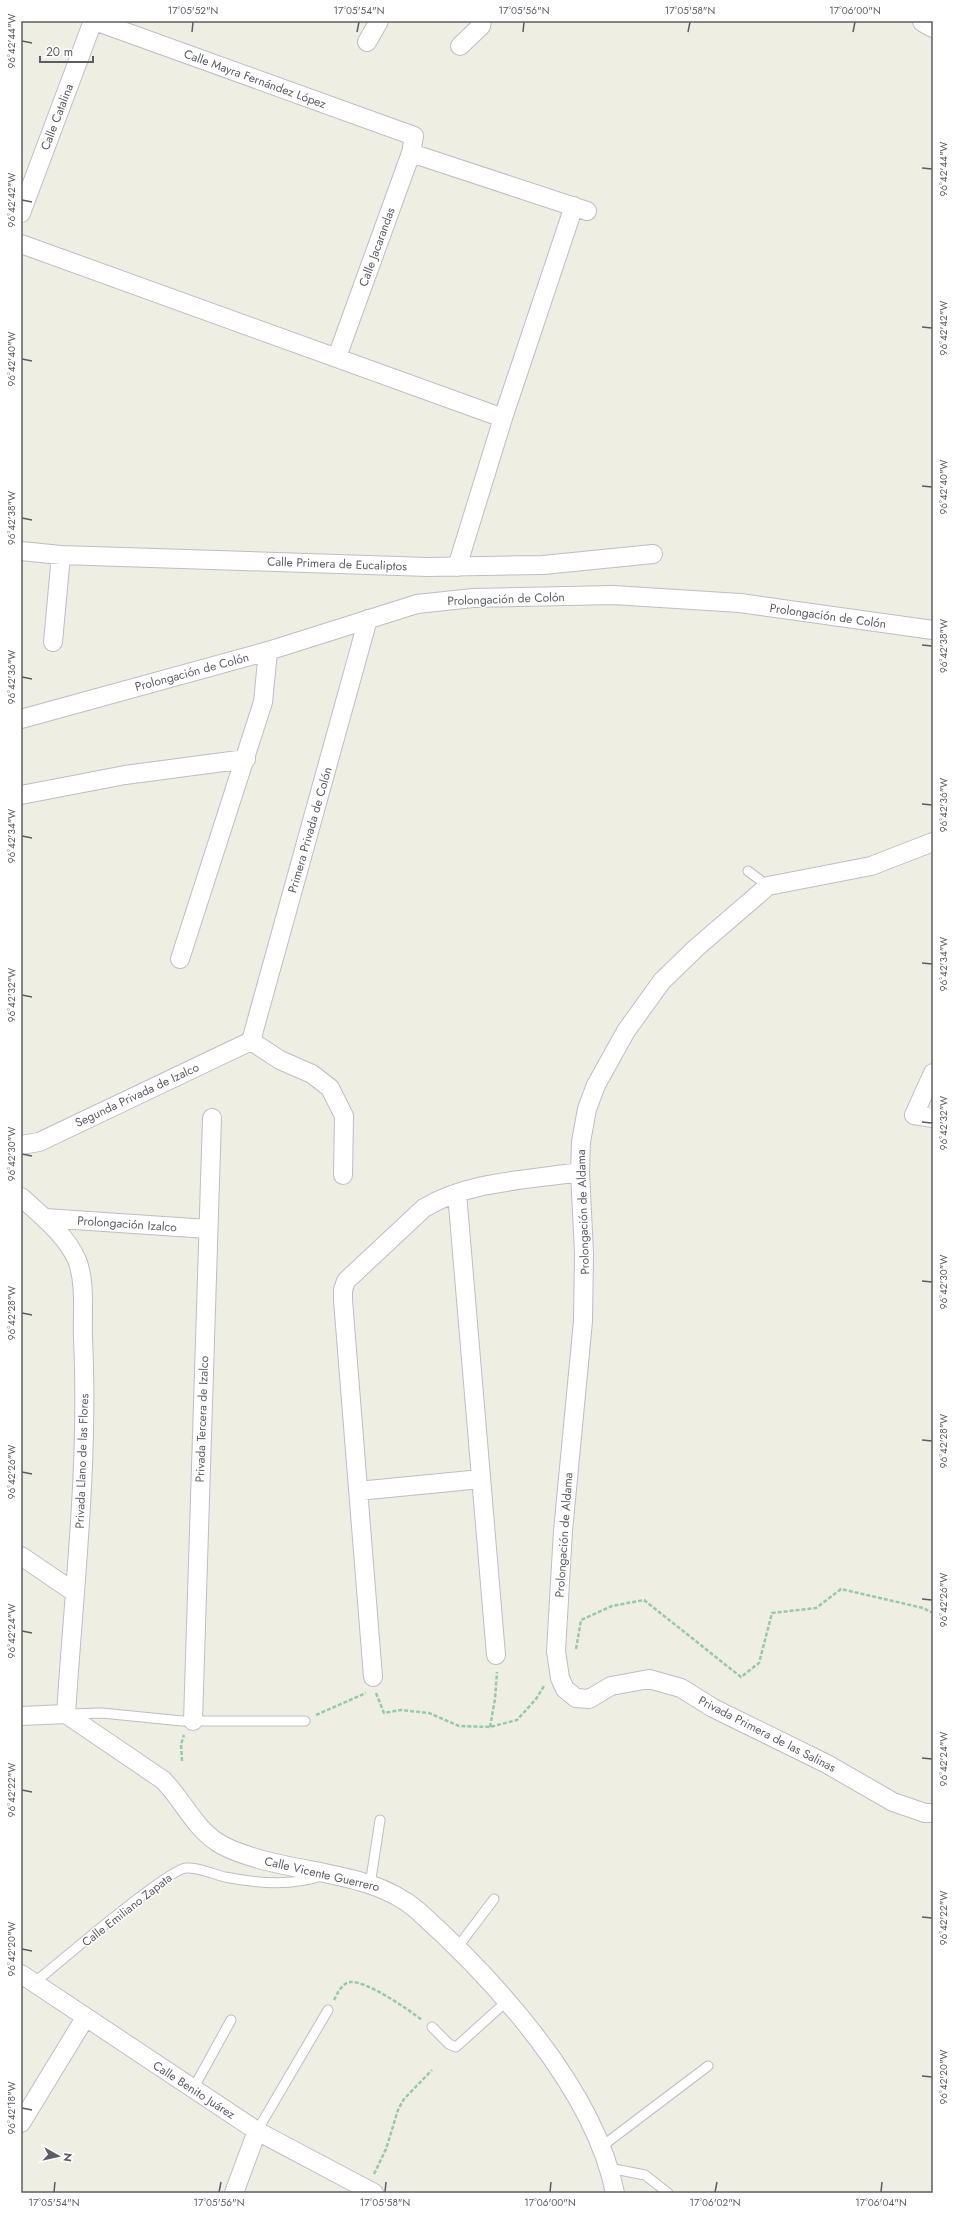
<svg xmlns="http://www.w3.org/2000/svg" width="954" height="2214" font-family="Jost,sans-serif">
	<rect width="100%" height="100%" fill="#efeee2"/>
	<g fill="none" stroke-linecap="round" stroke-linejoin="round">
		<defs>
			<path id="lane" d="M748,871L768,886
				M69,1714L102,1713L182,1721H305
				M370,1885L380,1820
				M457,1948L494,1899
				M34,1983C56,1965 168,1869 186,1868C199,1867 212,1874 225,1877C255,1883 292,1886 321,1876
				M432,2027L449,2044L456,2047L507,2001
				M193,2089L231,2020
				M257,2131L328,2010
				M601,2147L708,2066
				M609,2168L645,2175L668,2193"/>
			<path id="street" d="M95,21L414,136L411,153L337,357
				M367,42L379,21
				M460,46L481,26L482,21
				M411,153L587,211
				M21,213L93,21
				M21,244L503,418
				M21,551L61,555L428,567L543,565L653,554
				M457,567L503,418L574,206
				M53,642L61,555
				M21,719L268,651L417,604L473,598L613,595L740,603L933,630
				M21,795L125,775L246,759
				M933,842L871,866L768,886L696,948L662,981L626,1031L596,1085L587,1109L581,1142L580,1172L584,1253L583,1321L563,1531L556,1651L560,1678L565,1689L576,1698L589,1699L611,1686L649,1679L681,1688L713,1708L827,1764L893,1802L925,1813H933
				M180,959L263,702L268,651
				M251,1041L368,619
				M251,1041L280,1060L312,1074L330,1088L344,1116L343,1175
				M933,1073L914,1115L933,1118
				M21,1145L39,1142L251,1041
				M457,1193L496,1655
				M21,1197C41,1215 66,1235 77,1260C86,1283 82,1314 83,1339C89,1464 74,1589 66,1714L21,1716
				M45,1218L208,1229
				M358,1491L481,1479
				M21,1556L74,1592
				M373,1677L343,1300V1290L346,1281L424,1208C469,1181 528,1180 580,1172
				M66,1714L163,1780C182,1799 194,1827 217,1842C229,1850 245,1855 259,1859C311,1874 375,1874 417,1910C495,1980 594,2088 615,2193
				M193,1721L212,1118
				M21,1974L257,2131L374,2193
				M21,2123L85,2018
				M234,2193L257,2131"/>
			<path id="secondary" d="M924,21L933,26"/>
		</defs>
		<use href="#lane" stroke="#bdbec5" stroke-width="11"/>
		<use href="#street" stroke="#bdbec5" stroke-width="20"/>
		<use href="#secondary" stroke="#bdbfc7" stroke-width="24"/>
		<path stroke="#95c9ae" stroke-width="2.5" stroke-dasharray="4 2" stroke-linecap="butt" d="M576,1649L581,1620L612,1606L644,1600L741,1677L759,1663L772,1613L816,1608L841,1589L923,1608L933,1613
			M376,1693L384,1713L401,1710L429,1713L459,1726L490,1727L517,1720L536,1699L544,1686
			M316,1715L366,1693
			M490,1727L495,1699L497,1672
			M182,1761L181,1744L184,1735
			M334,2000C337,1994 342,1983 350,1982C366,1980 409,2010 422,2020
			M374,2174L386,2149L398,2110L404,2099L432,2070"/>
		<use href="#lane" stroke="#fff" stroke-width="9"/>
		<use href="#street" stroke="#fff" stroke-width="18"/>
		<use href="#secondary" stroke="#fff" stroke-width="22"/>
	</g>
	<path fill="none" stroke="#5b5d64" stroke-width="1.5" d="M192,32L193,22M357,32L359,22M523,32L524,22M688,32L690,22M853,32L855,22M22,41L32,43M922,168L932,169M22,200L32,202M922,327L932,328M22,359L32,361M922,486L932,487M22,518L32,520M922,645L932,646M22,677L32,679M922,804L932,805M22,836L32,838M922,963L932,964M22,995L32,997M922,1122L932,1123M22,1154L32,1156M922,1281L932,1282M22,1313L32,1315M922,1440L932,1441M22,1472L32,1474M922,1599L932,1600M22,1631L32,1633M922,1758L932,1759M22,1790L32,1792M922,1917L932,1918M22,1949L32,1951M922,2076L932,2077M22,2108L32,2110M54,2192L55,2182M219,2192L221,2182M385,2192L386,2182M550,2192L551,2182M715,2192L717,2182M881,2192L882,2182"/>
	<g text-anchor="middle" stroke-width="3" stroke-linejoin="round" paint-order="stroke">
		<g font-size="12" fill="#5b5d64" stroke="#fff">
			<text transform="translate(255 79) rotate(20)" y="4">Calle Mayra Fernández López</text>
			<text transform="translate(57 117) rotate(-69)" y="4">Calle Catalina</text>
			<text transform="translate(377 247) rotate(-70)" y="4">Calle Jacarandas</text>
			<text transform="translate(337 564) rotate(2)" y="4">Calle Primera de Eucaliptos</text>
			<text transform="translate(506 599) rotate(-2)" y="4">Prolongación de Colón</text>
			<text transform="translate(828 616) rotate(8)" y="4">Prolongación de Colón</text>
			<text transform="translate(192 672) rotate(-15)" y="4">Prolongación de Colón</text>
			<text transform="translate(310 830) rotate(-74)" y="4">Primera Privada de Colón</text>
			<text transform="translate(137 1095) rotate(-25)" y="4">Segunda Privada de Izalco</text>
			<text transform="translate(583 1212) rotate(-92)" y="4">Prolongación de Aldama</text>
			<text transform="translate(127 1224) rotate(4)" y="4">Prolongación Izalco</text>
			<text transform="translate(202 1419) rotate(-88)" y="4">Privada Tercera de Izalco</text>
			<text transform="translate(82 1461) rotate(-88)" y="4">Privada Llano de las Flores</text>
			<text transform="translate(564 1535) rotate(-86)" y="4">Prolongación de Aldama</text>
			<text transform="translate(767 1734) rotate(27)" y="4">Privada Primera de las Salinas</text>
			<text transform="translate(322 1874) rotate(13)" y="4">Calle Vicente Guerrero</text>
			<text transform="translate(127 1910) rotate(-38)" y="4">Calle Emiliano Zapata</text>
			<text transform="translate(194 2090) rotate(33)" y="4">Calle Benito Juárez</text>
		</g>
	</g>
	<rect width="954" height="2214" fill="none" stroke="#ffffff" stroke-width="44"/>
	<g transform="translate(58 2156) rotate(98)" stroke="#ffffff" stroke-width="3" paint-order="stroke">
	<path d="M0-3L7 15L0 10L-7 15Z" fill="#5b5d64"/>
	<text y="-6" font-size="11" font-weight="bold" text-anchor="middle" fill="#5b5d64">N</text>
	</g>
	<path d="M40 56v6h53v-6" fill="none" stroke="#5b5d64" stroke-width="2"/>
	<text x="46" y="56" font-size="12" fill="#5b5d64" stroke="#ffffff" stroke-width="3" paint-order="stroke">20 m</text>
	<rect x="22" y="22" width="910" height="2170" fill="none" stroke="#5b5d64" stroke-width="1.5"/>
	<g font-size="10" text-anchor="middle" fill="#5b5d64">
		<text x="193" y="14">17°05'52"N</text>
		<text x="359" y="14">17°05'54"N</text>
		<text x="524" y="14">17°05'56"N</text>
		<text x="690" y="14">17°05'58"N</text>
		<text x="855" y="14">17°06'00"N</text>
		<text transform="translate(11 41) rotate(-90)" y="4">96°42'44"W</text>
		<text transform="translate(943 169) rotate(-90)" y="4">96°42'44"W</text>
		<text transform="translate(11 200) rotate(-90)" y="4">96°42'42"W</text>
		<text transform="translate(943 328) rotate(-90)" y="4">96°42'42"W</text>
		<text transform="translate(11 359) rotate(-90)" y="4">96°42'40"W</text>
		<text transform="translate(943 487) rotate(-90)" y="4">96°42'40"W</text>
		<text transform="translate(11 518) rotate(-90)" y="4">96°42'38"W</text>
		<text transform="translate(943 646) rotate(-90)" y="4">96°42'38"W</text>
		<text transform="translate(11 677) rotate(-90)" y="4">96°42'36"W</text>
		<text transform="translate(943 805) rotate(-90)" y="4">96°42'36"W</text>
		<text transform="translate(11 836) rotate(-90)" y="4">96°42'34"W</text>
		<text transform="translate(943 964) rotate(-90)" y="4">96°42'34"W</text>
		<text transform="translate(11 995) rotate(-90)" y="4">96°42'32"W</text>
		<text transform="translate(943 1123) rotate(-90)" y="4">96°42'32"W</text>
		<text transform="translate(11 1154) rotate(-90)" y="4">96°42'30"W</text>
		<text transform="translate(943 1282) rotate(-90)" y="4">96°42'30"W</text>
		<text transform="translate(11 1313) rotate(-90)" y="4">96°42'28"W</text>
		<text transform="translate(943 1441) rotate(-90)" y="4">96°42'28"W</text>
		<text transform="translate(11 1472) rotate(-90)" y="4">96°42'26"W</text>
		<text transform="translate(943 1600) rotate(-90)" y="4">96°42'26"W</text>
		<text transform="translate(11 1631) rotate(-90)" y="4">96°42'24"W</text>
		<text transform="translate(943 1759) rotate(-90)" y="4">96°42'24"W</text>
		<text transform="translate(11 1790) rotate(-90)" y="4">96°42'22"W</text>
		<text transform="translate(943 1918) rotate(-90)" y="4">96°42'22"W</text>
		<text transform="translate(11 1949) rotate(-90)" y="4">96°42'20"W</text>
		<text transform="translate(943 2077) rotate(-90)" y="4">96°42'20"W</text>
		<text transform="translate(11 2108) rotate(-90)" y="4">96°42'18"W</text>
		<text x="54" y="2206">17°05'54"N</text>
		<text x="219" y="2206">17°05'56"N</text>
		<text x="385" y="2206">17°05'58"N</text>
		<text x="550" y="2206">17°06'00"N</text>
		<text x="715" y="2206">17°06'02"N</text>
		<text x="881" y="2206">17°06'04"N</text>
	</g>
</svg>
